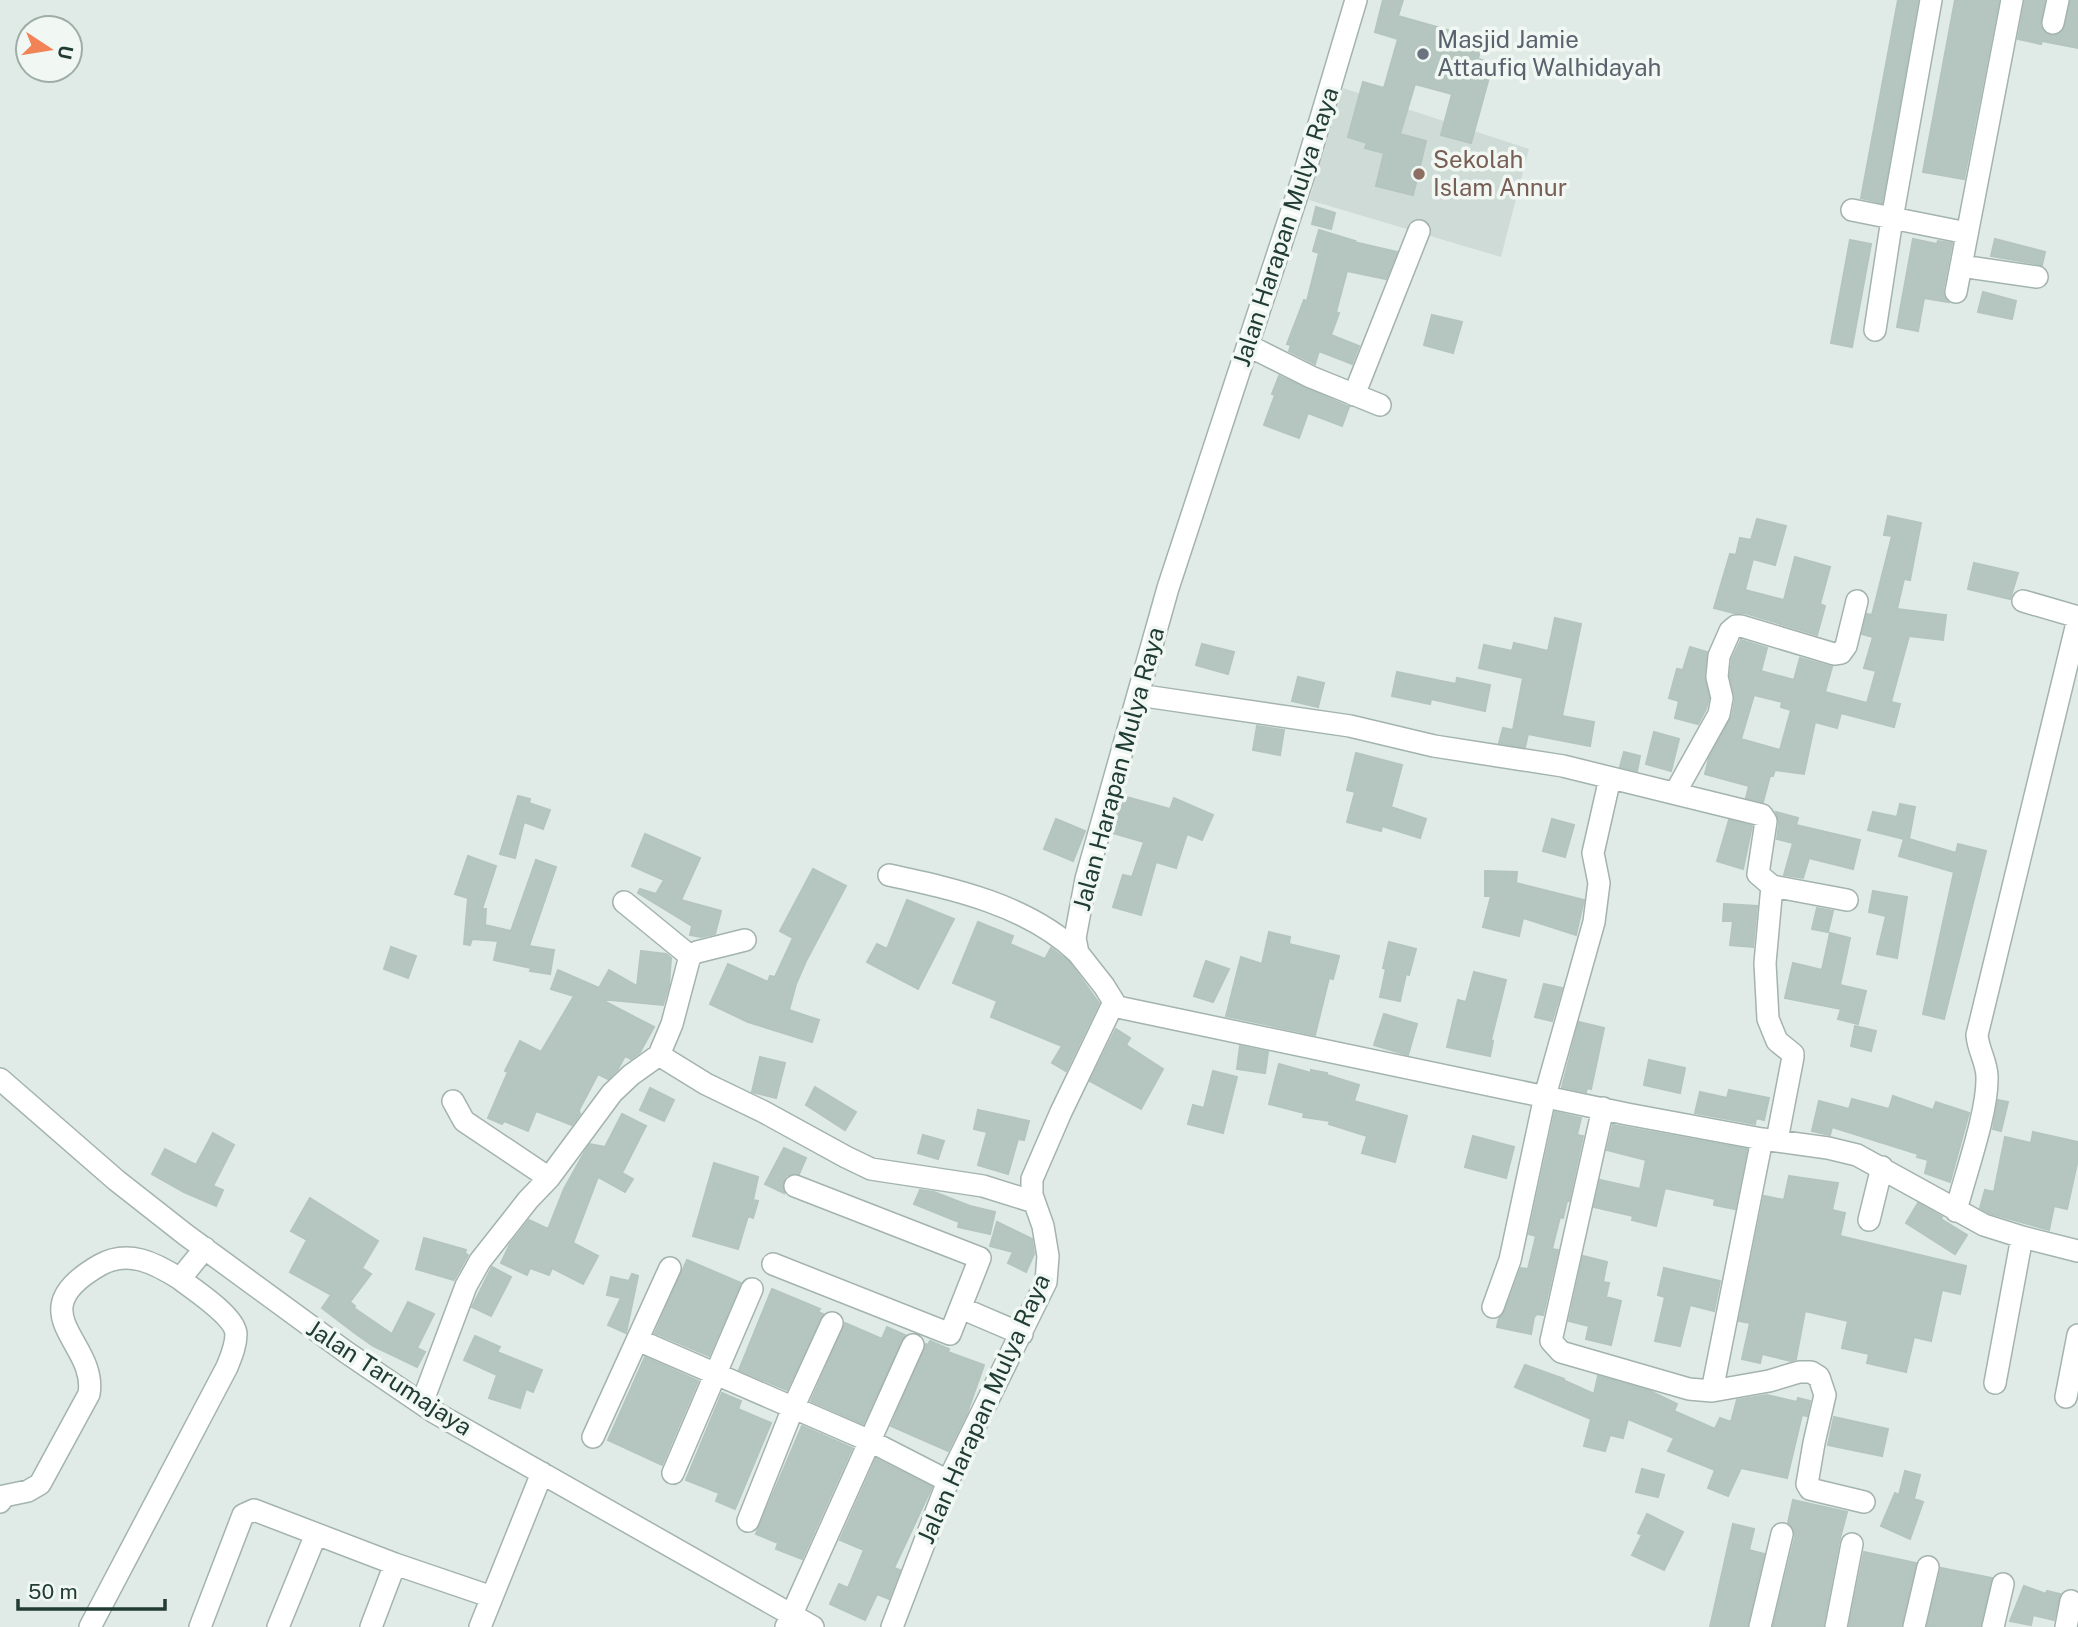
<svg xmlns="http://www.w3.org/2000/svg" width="2078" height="1627" font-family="'Public Sans',sans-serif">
	<rect width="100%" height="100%" fill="#e0ebe7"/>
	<path fill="#cedbd6" d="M1343,88L1529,149L1501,257L1309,200Z"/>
	<path fill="#b5c6c0" stroke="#b3c5be" stroke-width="2" fill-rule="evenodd" d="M1383,0H1403L1398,16L1458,33L1456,39L1481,46L1478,59L1493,63L1471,143L1441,135L1452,94L1415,84L1400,134L1426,141L1413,195L1376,186L1384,153L1365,148L1367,143L1348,137L1363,82L1384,88L1398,39L1375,32Z
		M1898,0H1918L1882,203L1861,198Z
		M1955,0H1999L1964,179L1923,172Z
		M2025,0H2045L2040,26L2045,33L2051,36L2063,31L2071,0H2078V48L2042,41L2041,44L2018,39Z
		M1316,207L1335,213L1331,229L1312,224Z
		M1319,230L1355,241L1354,242L1397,252L1386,279L1347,271L1336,312L1339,313L1331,335L1359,346L1352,364L1319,351L1315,364L1289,351L1291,345L1287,344L1304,300L1307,301L1319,253L1313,251Z
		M1913,239L1937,244L1938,241L1952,243L1943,290L1944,297L1948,302L1924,298L1918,331L1897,327Z
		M1995,239L2045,252L2042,265L1991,256Z
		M1850,240L1871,244L1852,347L1831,343Z
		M1983,292L2016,301L2012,319L1978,312Z
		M1432,315L1462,322L1453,353L1424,345Z
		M1279,376L1349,407L1342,426L1308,413L1299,438L1264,425L1275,395L1272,394Z
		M1888,516L1921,523L1910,580L1904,579L1897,609L1946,615L1943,640L1909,636L1891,702L1900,704L1894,727L1841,713L1837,728L1815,722L1804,774L1775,770L1773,776H1770L1763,802L1746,798L1749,786L1705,774L1709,758L1732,716L1735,700L1730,676L1732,659L1741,640L1767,648L1761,671L1794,680L1800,658L1832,667L1825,692L1867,703L1876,671L1864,668L1873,637L1862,634L1867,614L1872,615L1892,536L1884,535ZM1754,695L1782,702L1781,707L1791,710L1780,750L1741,739Z
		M1757,519L1786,526L1775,565L1753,559L1745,590L1784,600L1795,557L1830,567L1820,604L1825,606L1817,635L1745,613H1734L1714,608L1730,554L1736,555L1740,538L1751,540Z
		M1974,563L2018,573L2010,599L1968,589Z
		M1555,618L1581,624L1562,716L1594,722L1590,746L1528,734L1525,747L1499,743L1503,728L1513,730L1523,678L1479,668L1484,645L1512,651L1514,643L1548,651Z
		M1202,644L1234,652L1228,674L1196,665Z
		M1690,647L1707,652L1704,676L1709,698L1706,709L1698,724L1675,718L1679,701L1669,698L1677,669L1683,670Z
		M1397,672L1456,684L1457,678L1490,685L1485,711L1431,699L1430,704L1392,696Z
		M1298,677L1324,683L1318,707L1292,701Z
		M1257,726L1284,730L1280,755L1253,750Z
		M1654,732L1679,739L1671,771L1646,764Z
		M1624,752L1640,756L1637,771L1620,767Z
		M1356,753L1402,765L1391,807L1426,819L1420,838L1382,826L1381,831L1347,822L1355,792L1347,790Z
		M518,796L530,799L529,803L550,810L543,829L524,822L515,858L500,854Z
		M1123,796L1170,809L1174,798L1213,815L1202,840L1187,834L1176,868L1156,862L1141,915L1113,907L1123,875L1132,877L1144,842L1113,833Z
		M1900,804L1915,807L1909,839L1956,853L1958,844L1986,851L1944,1019L1923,1014L1954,872L1899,856L1904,839L1868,830L1873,812L1897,817Z
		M1776,812L1798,818L1796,825L1860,840L1853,869L1809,858L1803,878L1784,875L1793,843L1777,839L1779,823Z
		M1056,819L1085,831L1073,861L1044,849Z
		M1552,819L1574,825L1565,857L1543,851Z
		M1729,820L1752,826L1743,869L1717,861Z
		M645,834L700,858L681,900L721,911L715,934L701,937L690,935L692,926L638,893L640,889L656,894L664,880L632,866Z
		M468,856L496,866L482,909H486L485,925L511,931L536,860L556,867L529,946L554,950L550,974L530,971L531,968L494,960L498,941L472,939L470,945L464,944L468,898L455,894Z
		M813,869L846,886L806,961L796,984L789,1010L819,1020L812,1042L748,1022L710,1004L728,964L768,982L770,976L775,977L793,938L780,931Z
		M1485,871L1517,872L1516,883L1584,900L1576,935L1523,918L1519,936L1483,927L1491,896H1485Z
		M1873,891L1907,897L1897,958L1877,954L1886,916L1869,912Z
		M907,900L954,919L918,989L867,962L877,944L887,949Z
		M1724,904L1757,906L1753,947L1730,945L1733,921H1723Z
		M1817,908L1833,911L1828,932L1812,929Z
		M978,922L1013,936L1010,944L1045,959L1051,948L1069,962L1099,1003L1066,1071L1052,1063L1062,1046L991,1017L997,1001L953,983Z
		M1269,932L1290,937L1289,944L1339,956L1333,979L1329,978L1315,1035L1226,1016L1241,957L1262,964Z
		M1830,933L1850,938L1840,985L1866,991L1858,1024L1838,1019L1841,1009L1785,998L1793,963L1822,970Z
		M1389,942L1416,949L1409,975L1406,974L1400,1001L1380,997L1386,969L1383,968Z
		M391,947L416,956L408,978L384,969Z
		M641,951L666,954L671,958L669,985L663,1005L600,999L654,1027L640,1052L631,1059L625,1056L618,1069L608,1079L598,1074L579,1110L580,1114L572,1125L536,1111L528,1131L504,1121L502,1124L488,1118L508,1072L505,1071L520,1041L541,1052L574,996L551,989L558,970L599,988L609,970L637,986Z
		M1206,961L1229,969L1213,1002L1194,996Z
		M1474,972L1506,980L1491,1040L1493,1041L1490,1056L1447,1047L1458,1000L1466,1002Z
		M1544,984L1562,988L1552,1021L1535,1017Z
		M1384,1014L1417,1024L1408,1055L1374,1045Z
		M1579,1022L1604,1028L1591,1089L1587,1088L1586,1092L1562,1087Z
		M1855,1026L1876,1031L1871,1051L1851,1046Z
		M1116,1029L1130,1038L1126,1045L1163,1069L1141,1109L1090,1081Z
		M1240,1046L1268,1052L1265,1073L1237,1069Z
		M760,1057L785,1063L776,1098L752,1092Z
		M1649,1060L1685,1068L1680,1093L1644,1085Z
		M1279,1064L1311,1073V1070L1327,1073V1075L1359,1085L1354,1101L1407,1116L1395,1162L1362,1153L1367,1136L1329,1124L1330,1121L1303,1117L1304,1113L1269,1104Z
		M1213,1071L1237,1077L1223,1133L1188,1124L1193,1105L1204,1108Z
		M815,1087L856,1112L845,1130L806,1105Z
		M650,1088L674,1100L664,1121L640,1110Z
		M1729,1090L1769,1098L1764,1120L1756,1118L1755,1124L1695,1113L1700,1092L1727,1098Z
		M1893,1096L1933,1110L1936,1102L1969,1113L1950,1182L1925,1173L1928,1160L1917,1157L1918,1154L1832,1127L1830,1135L1812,1131L1819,1101L1849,1109L1852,1099L1889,1109Z
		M1998,1100L2008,1102L2001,1131L1993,1129Z
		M978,1110L1029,1121L1024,1140L1018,1139L1008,1174L978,1165L987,1132L974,1129Z
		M1555,1112L1581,1118L1577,1135L1583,1136L1569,1201H1567L1563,1218L1560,1217L1552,1249L1558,1250L1543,1315L1537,1314L1534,1317L1531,1334L1497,1327L1499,1318L1505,1311L1521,1268L1528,1269L1536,1236L1529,1234Z
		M622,1114L646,1126L622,1173L633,1179L625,1192L598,1177L573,1243L598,1256L583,1284L552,1268L549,1275L530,1268L527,1275L501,1263L510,1244L529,1220L548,1229L564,1189L584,1153L590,1144L605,1147Z
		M1613,1125L1747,1149L1735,1209L1714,1205L1715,1199L1665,1188L1656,1226L1632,1220L1633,1216L1594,1207L1600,1180L1640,1189L1646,1160L1607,1150Z
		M2033,1132L2078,1142V1159L2067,1209L2054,1206L2049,1230L1989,1213L1980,1208L1985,1190L1994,1192L2005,1137L2031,1143Z
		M213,1133L234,1145L213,1186L223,1190L216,1206L184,1192L152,1174L165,1149L196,1165Z
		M923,1135L944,1141L938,1159L918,1153Z
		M1473,1136L1514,1147L1506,1178L1465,1167Z
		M784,1148L806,1158L799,1174L787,1175L783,1181L784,1193L765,1184Z
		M714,1163L758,1177L753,1200L758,1201L753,1218L748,1216L738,1249L693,1236Z
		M1789,1176L1838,1183L1832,1210L1845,1213L1840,1236L1966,1266L1960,1294L1942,1290L1931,1341L1914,1337L1906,1372L1867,1363L1869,1354L1842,1348L1848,1321L1805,1311L1796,1359L1791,1361L1762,1354L1760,1363L1742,1359L1750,1323L1739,1321L1764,1196L1784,1200Z
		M920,1190L934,1192L970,1206L995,1212L990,1234L958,1227L959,1222L914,1204Z
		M310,1198L378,1241L362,1268L371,1274L350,1302L355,1306L354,1308L392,1334L408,1302L434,1314L417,1348L425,1352L417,1367L373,1346L356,1334L322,1308L331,1295L290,1272L307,1240L291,1231Z
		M1918,1203L1942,1217L1941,1219L1967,1235L1955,1254L1906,1223Z
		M997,1222L1032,1239L1034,1254L1026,1272L1008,1263L1013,1252L990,1246Z
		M424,1238L466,1250L465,1253L468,1255L454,1280L416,1269Z
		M1583,1256L1607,1262L1603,1282L1609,1283L1606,1297L1621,1301L1611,1345L1586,1339L1589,1326L1569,1321Z
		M687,1260L741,1283L709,1356L655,1333Z
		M492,1267L511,1277L491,1316L472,1307Z
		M1664,1268L1720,1281L1714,1311L1690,1305L1680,1346L1655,1341L1665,1297L1658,1295Z
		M632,1274L638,1276L626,1333L608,1325L621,1298L607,1295L611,1277L629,1281Z
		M772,1289L820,1309L818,1312L823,1314L787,1390L739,1370Z
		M845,1323L882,1339L887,1327L905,1335L863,1424L811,1401Z
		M475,1336L500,1347L497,1352L542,1370L533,1392L526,1389L520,1408L489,1398L497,1375L464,1360Z
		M930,1341L949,1349L948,1352L984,1365L967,1413L948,1451L891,1426L926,1344L928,1345Z
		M645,1357L698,1381L662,1465L608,1440Z
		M1525,1365L1564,1379L1563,1380L1594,1394L1598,1376L1650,1391L1677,1404L1674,1411L1715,1429L1720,1418L1731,1422L1737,1400L1767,1395L1797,1402L1798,1398L1810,1401L1807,1416L1802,1415L1787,1478L1741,1468L1728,1496L1708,1488L1715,1470L1668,1451L1674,1438L1628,1419L1623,1438L1610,1435L1605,1451L1584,1446L1591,1419L1515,1387Z
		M722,1393L741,1401L738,1409L771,1423L735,1509L716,1501L719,1493L686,1480Z
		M1834,1417L1888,1429L1882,1456L1828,1445Z
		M802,1426L852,1448L802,1559L776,1549L778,1543L756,1534Z
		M876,1459L932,1487L894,1568L900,1570L889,1599L877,1594L865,1620L830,1604L839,1584L848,1588L864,1550L840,1540Z
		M1642,1469L1664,1475L1658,1497L1636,1492Z
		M1905,1471L1920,1475L1914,1499L1923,1502L1910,1539L1881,1526L1895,1493L1899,1495Z
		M1793,1500L1847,1512L1839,1542L1823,1627H1773L1795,1537L1794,1530L1788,1523Z
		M1647,1514L1683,1532L1664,1570L1632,1555L1642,1535L1638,1533Z
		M1733,1524L1754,1529L1749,1550L1764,1554L1747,1627H1710Z
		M1864,1552L1916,1563L1901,1627H1849Z
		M1941,1568L1992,1578L1980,1627H1927Z
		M2024,1586L2046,1594L2047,1591L2060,1594L2054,1620L2033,1615L2031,1625L2010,1621Z"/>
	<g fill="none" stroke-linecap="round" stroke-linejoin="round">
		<defs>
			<path id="minor" d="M2053,23L2058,0
				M1852,210L1967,233
				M1961,266L2037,277
				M1956,292L2012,0
				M1875,330L1892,219L1931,0
				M1249,346L1311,377L1380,405
				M1354,395L1419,231
				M2023,601L2078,617
				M1138,695L1350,726L1434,746L1563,766L1762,815L1766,821L1758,874L1772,886L1765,963L1768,1019L1777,1041L1793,1054V1057L1777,1140
				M1675,793L1719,714L1722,698L1717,677L1719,656L1730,631L1736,626H1741L1834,654L1841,653L1846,646L1857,601
				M889,875C954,889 1028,905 1078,953
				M1772,886L1847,900
				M624,902L690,956
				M745,940L697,952L690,956L672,1024L659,1055L706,1084L764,1112L846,1157L871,1169L983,1186L1034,1202
				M1113,1006L1627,1114L1762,1139L1828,1148L1857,1155L1984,1225L2022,1237L2078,1251
				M0,1079L116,1180L186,1235L346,1352L434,1412L813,1627
				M453,1101L464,1121L549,1178
				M1603,1108L1551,1341L1561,1352L1689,1389L1712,1391L1762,1139
				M1956,1211C1965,1175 1988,1112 1987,1077C1987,1062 1978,1050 1977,1035L2078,619
				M1869,1220L1882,1167
				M773,1264L950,1334L980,1258L795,1186
				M1493,1307L1510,1260L1545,1096L1594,922L1599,883L1593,853L1610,778
				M961,1308L1022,1334
				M638,1340L870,1441L948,1481
				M1995,1383L2022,1237
				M1712,1391L1769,1381L1799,1372H1811L1819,1377L1825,1395L1814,1443L1807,1484L1810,1489L1818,1491L1864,1502
				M2066,1397L2078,1335
				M422,1403L466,1286L480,1261L528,1200L549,1178L612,1093L631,1075L659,1055
				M593,1437L670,1268
				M673,1473L752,1289
				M0,1502L4,1496L28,1491L40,1484L89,1394C98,1342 16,1313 100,1265C128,1249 155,1263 180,1279L205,1248
				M748,1521L793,1408L832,1323
				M90,1627L227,1367C231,1357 236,1346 236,1334C235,1316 194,1290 180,1279
				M200,1627L243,1515L254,1510L395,1564L492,1597
				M278,1627L316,1534
				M371,1627L395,1564
				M480,1627L542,1473
				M786,1627L913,1345
				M892,1627L948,1481L1046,1282L1048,1256L1043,1226L1032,1195V1179L1061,1112L1114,1002L1104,986L1078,953L1075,938L1086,879L1168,588L1306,168L1356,0
				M1760,1627L1782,1534
				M1836,1627L1852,1544
				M1914,1627L1928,1567
				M1993,1627L2003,1584
				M2066,1627L2071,1601"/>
		</defs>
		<use href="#minor" stroke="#a3b3ae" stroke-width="24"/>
		<use href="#minor" stroke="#fff" stroke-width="21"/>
	</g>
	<circle fill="#6b7280" stroke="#f1f8f4" stroke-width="2.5" cx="1423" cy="54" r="7"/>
	<circle fill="#8d6e63" stroke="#f1f8f4" stroke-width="2.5" cx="1419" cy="174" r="7"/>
	<g text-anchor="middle" stroke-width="7" stroke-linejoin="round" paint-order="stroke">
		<g font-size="24" fill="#5b616d" stroke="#f1f8f4" text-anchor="start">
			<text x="1437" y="48">Masjid Jamie<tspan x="1437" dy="28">Attaufiq Walhidayah</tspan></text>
		</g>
		<g font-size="24" fill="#785e54" stroke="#f1f8f4" text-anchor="start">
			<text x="1433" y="168">Sekolah<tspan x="1433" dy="28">Islam Annur</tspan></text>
		</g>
		<g font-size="24" fill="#213c35" stroke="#f1f8f4">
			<text transform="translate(1286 227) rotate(-72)" y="8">Jalan Harapan Mulya Raya</text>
			<text transform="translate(1119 769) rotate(-75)" y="8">Jalan Harapan Mulya Raya</text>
			<text transform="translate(389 1378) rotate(33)" y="8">Jalan Tarumajaya</text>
			<text transform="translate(984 1409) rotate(-66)" y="8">Jalan Harapan Mulya Raya</text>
		</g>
	</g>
	<g transform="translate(49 49) rotate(102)"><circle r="33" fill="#f1f8f4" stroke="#9eada8" stroke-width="2"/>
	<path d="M0-5L12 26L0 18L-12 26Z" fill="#f28357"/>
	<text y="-10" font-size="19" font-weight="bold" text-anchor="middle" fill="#213c35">U</text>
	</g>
	<path d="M18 1599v10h147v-10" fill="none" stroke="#213c35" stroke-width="3.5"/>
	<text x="28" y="1599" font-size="21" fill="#213c35" stroke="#f1f8f4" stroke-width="5" paint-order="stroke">50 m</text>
</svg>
